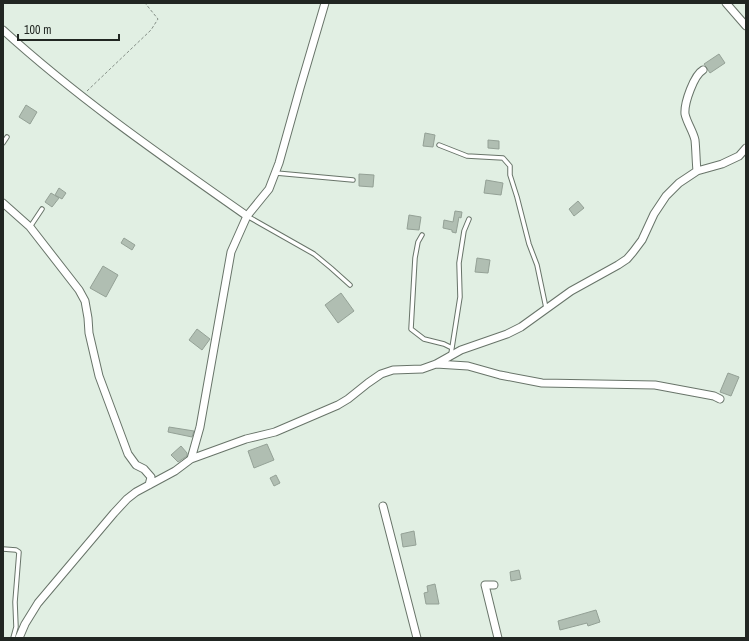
<svg xmlns="http://www.w3.org/2000/svg" width="749" height="641" font-family="'Archivo Narrow',sans-serif">
	<rect width="100%" height="100%" fill="#e1efe3"/>
	<path fill="#b0beb2" stroke="#94a196" d="M719,54L725,63L710,73L704,64Z
		M26,105L37,112L30,124L19,117Z
		M425,133L435,135L433,147L423,146Z
		M488,140L499,141V149L488,148Z
		M359,174L374,175L373,187L359,186Z
		M486,180L503,183L501,195L484,193Z
		M59,188L66,193L62,199L55,195Z
		M51,193L59,198L52,207L45,202Z
		M578,201L584,208L574,216L569,209Z
		M455,211L462,212L461,218L459,217L456,233L452,232V230L443,228L444,220L453,222Z
		M409,215L421,217L419,230L407,229Z
		M124,238L135,245L132,250L121,243Z
		M477,258L490,260L488,273L475,272Z
		M103,266L118,275L106,297L90,288Z
		M341,293L354,311L338,323L325,305Z
		M197,329L210,339L202,350L189,340Z
		M728,373L739,377L731,396L720,392Z
		M169,427L194,431L192,437L168,432Z
		M267,444L274,460L254,468L248,451Z
		M181,446L187,453V456L178,462L171,455Z
		M276,475L280,483L274,486L270,478Z
		M414,531L416,545L403,547L401,534Z
		M519,570L521,579L511,581L510,572Z
		M435,584L439,604H426L424,593L428,592L427,586Z
		M596,610L600,622L588,626L587,623L560,630L558,621Z"/>
	<g fill="none" stroke-linecap="round" stroke-linejoin="round">
		<defs>
			<path id="service" d="M3,143L7,137
				M439,145L467,156L503,158L510,166V175L517,197L529,244L537,265L546,308
				M276,173L353,180
				M247,216L314,254L331,268L350,285
				M30,227L42,209
				M422,235L418,242L415,258L411,329L424,339L444,344L452,348
				M451,354L460,297L459,263L464,231L469,219
				M3,549L16,550L19,552L15,602L16,627L13,638"/>
			<path id="minor" d="M726,3L746,26
				M3,30C79,99 163,157 247,216
				M697,171C696,161 696,150 695,140C693,131 687,123 685,114C684,103 694,75 703,70
				M3,203L30,227L79,290L85,301L88,318L89,333L99,376L128,454L136,465L144,469L151,477L149,485
				M436,364L468,366L500,375L542,383L655,385L714,396L720,399
				M191,459L200,427L231,252L247,216L269,189L279,163L300,88L325,3
				M383,506L417,638
				M494,585H485L498,638
				M19,638L25,624L38,603L114,513L127,499L136,492L175,471L191,459L246,439L275,432L338,405L348,399L368,383L381,374L393,370L422,369L436,364L461,350L507,334L521,327L571,291L618,265L627,259L633,252L642,240L654,214L666,196L679,183L697,171L722,164L739,156L746,148"/>
		</defs>
		<use href="#service" stroke="#687469" stroke-width="5.5"/>
		<use href="#minor" stroke="#687469" stroke-width="9"/>
		<path stroke="#858f87" stroke-width="1" stroke-dasharray="3 2" stroke-linecap="butt" d="M87,91L151,30L158,19L145,3"/>
		<use href="#service" stroke="#fff" stroke-width="3.5"/>
		<use href="#minor" stroke="#fff" stroke-width="7"/>
	</g>
	<rect width="749" height="641" fill="none" stroke="#212622" stroke-width="8"/>
	<path d="M18 34v6h101v-6" fill="none" stroke="#212622" stroke-width="2"/>
	<text x="24" y="34" font-size="12" fill="#212622" stroke="#e1efe3" stroke-width="3" paint-order="stroke">100 m</text>
</svg>
